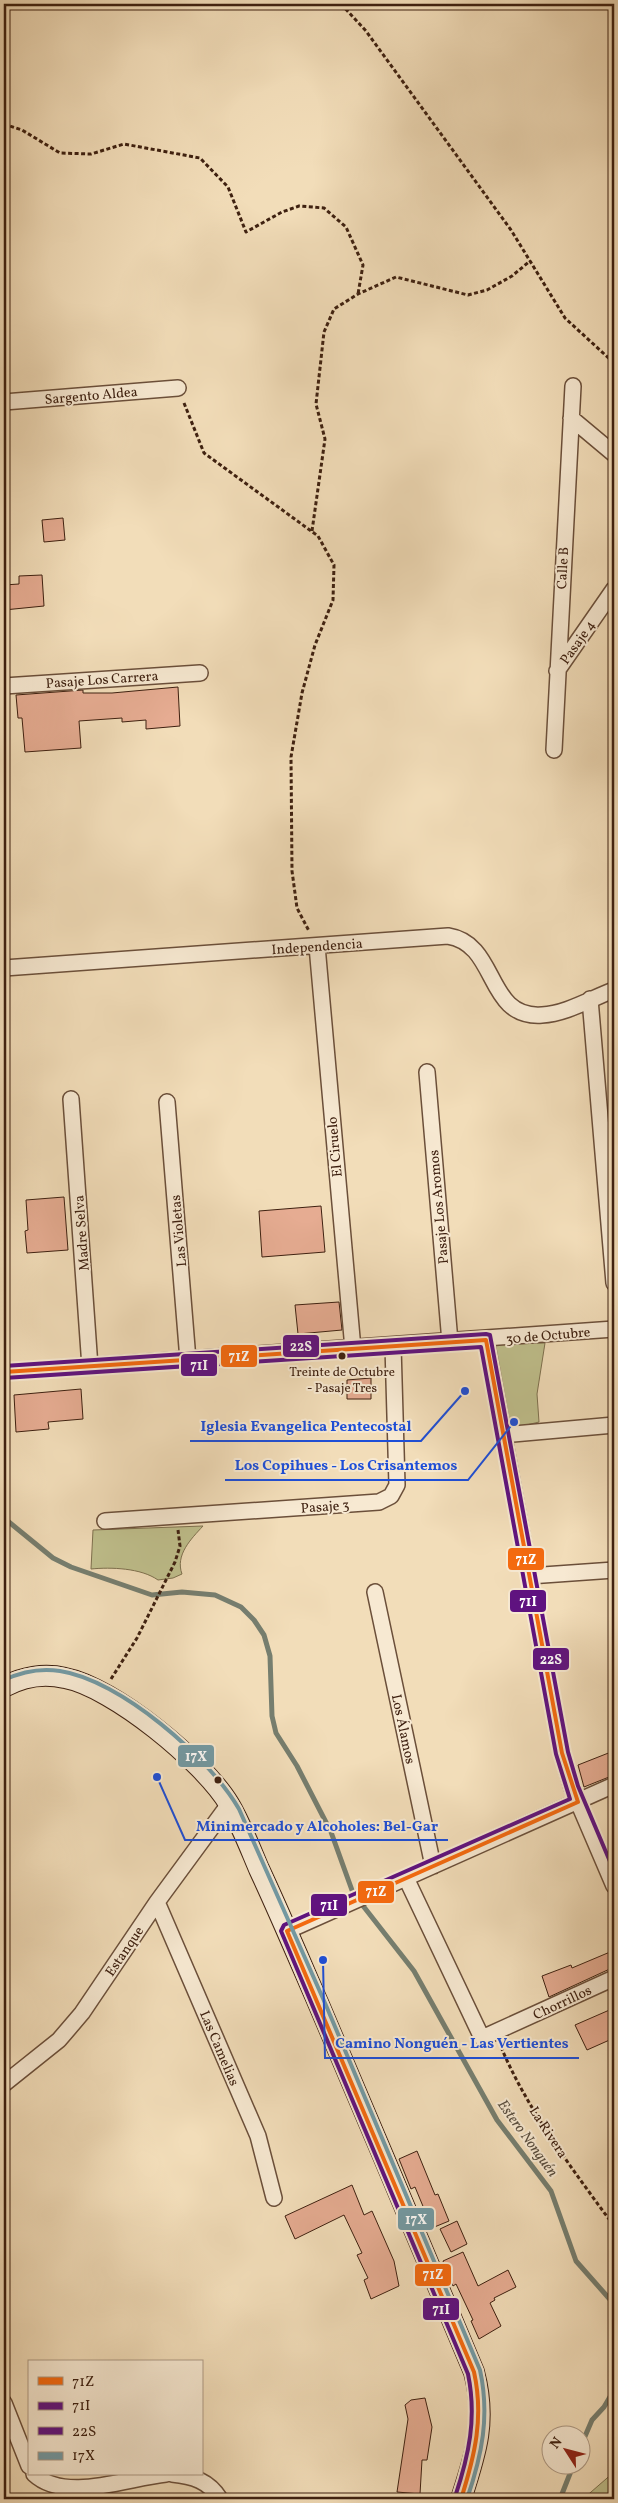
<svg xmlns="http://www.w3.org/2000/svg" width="618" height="2503" font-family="Vollkorn,serif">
	<rect width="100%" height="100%" fill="#f2ddb9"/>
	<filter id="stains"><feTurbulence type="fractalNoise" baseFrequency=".004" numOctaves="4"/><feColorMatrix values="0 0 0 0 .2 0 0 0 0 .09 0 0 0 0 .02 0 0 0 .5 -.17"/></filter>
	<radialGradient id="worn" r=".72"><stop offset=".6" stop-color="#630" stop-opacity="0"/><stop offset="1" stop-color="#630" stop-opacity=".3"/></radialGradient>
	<path fill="#bfbf8c" stroke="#7e704e" d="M489,1343H545L537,1394L539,1422L506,1430Z
		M203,1526C191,1539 175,1555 182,1574L173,1578L158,1580C141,1568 111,1567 91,1569L93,1530Z
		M614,2472V2499H583Z"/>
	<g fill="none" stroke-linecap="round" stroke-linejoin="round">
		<path stroke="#767e6f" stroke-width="5" d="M4,1518L53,1558L71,1567L152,1595L182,1592L215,1595L241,1607L254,1620L264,1635L270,1656L272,1716L276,1733L297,1766L331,1832L353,1893L414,1971L497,2120L551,2191L576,2261L614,2304
			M580,2448L592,2420L604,2407L614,2390
			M560,2499L573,2466"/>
	</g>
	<path fill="#e6ac92" stroke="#3e2010" d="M63,518L65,540L44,542L42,520Z
		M42,575L44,606L4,610V585L19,584V576Z
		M178,687L180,726L146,729V720L122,722V718L79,721L81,748L25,752L22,718H18L16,695L83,690V693H112Z
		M64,1197L68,1250L27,1253L25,1231L28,1230L26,1200Z
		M321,1206L325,1252L262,1257L259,1211Z
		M339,1302L342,1330L298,1334L295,1305Z
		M371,1378V1399H347V1380Z
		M81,1389L83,1419L48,1422L49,1429L16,1432L14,1395Z
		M611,1752L614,1762V1775L584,1787L578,1765Z
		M610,1952L614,1967L549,1997L542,1976L571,1965L572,1968Z
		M614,2008V2038L587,2050L575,2025Z
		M417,2151L435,2195L438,2194L449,2221L432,2228L415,2187L411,2189L399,2159Z
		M352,2185L364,2215L372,2211L394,2261L399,2286L371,2299L364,2280L368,2278L357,2255L362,2253L344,2215L295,2239L285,2216Z
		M457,2221L467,2244L451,2252L440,2229Z
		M463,2252L478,2286L508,2270L516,2287L494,2298L495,2300L490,2303L501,2326L479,2339L471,2321L473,2320L456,2284L453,2286L443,2261Z
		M425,2398L432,2427L427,2460H422L420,2494L397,2492L408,2419L405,2405L411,2400Z"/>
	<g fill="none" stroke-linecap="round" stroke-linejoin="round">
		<defs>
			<path id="street" d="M4,402L178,388
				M571,418L614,454
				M557,671L614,589
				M4,686L200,673
				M554,750L573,386
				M317,946L353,1349
				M4,968L448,936C499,944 485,1019 542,1015C566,1014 592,998 614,990
				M590,999L614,1283
				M427,1072L450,1342
				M71,1099L90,1367
				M167,1102L188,1360
				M486,1340L562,1753L572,1788L614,1886
				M4,1372L614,1329
				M503,1435L614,1425
				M105,1521L379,1502L391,1496L397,1485L393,1346
				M529,1576L614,1570
				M375,1592L433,1866
				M406,1878L482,2038L614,1978
				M157,1902L258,2136L274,2198
				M287,1931L614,1785
				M4,2084L59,2040L82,2013L157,1902L229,1804
				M4,2403L29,2466
				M34,2474C65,2503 127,2478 166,2474
				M172,2474C193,2476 209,2481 220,2499"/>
			<path id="secondary" d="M4,1687C22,1677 44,1673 65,1678C113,1687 204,1762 229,1804C241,1824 250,1848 259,1869C280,1914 299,1959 319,2005C371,2127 423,2250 474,2372C487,2421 476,2453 461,2499"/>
		</defs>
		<use href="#street" stroke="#6b4f3a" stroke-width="18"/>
		<use href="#secondary" stroke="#3e2010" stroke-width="22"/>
		<path stroke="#3e2010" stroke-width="3" stroke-dasharray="4 2.5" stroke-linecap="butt" d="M341,4L366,31L511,230L565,318L614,363
			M4,124L22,130L60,153L91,154L124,144L200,158L228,187L246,232L282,212L299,206L324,208L346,227L363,265L358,294
			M184,403L204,453L318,536L334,565L333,600L315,645L302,693L291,757L292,871L297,908L309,931
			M312,531L325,439L316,404L324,332L334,309L358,294L396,277L468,295L487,290L512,276L530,261
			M111,1679L137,1638L175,1562L180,1546L178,1530
			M501,2047C528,2111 573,2170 614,2226"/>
		<use href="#street" stroke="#f7e9d2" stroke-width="15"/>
		<use href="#secondary" stroke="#f7e9d2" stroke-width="20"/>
		<defs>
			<path id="bus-1" d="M4,1372L486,1340L562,1753L578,1802L287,1931L474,2372C484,2417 475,2455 461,2499"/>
			<path id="bus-2" d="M4,1378L481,1347L556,1754L570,1799L284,1925L281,1931L468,2374C477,2418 469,2455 455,2497"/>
			<path id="bus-3" d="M4,1366L486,1334L490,1335L568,1752L578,1786L614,1871"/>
			<path id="bus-4" d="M4,1680C21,1672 41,1668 60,1671C120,1680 209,1757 239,1809L325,2003L480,2370C490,2416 482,2455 467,2499"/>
		</defs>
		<use href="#bus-1" stroke="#f7e9d2" stroke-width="8"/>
		<use href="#bus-2" stroke="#f7e9d2" stroke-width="8"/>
		<use href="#bus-3" stroke="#f7e9d2" stroke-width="8"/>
		<use href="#bus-4" stroke="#f7e9d2" stroke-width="8"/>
		<use href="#bus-1" stroke="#f56a0f" stroke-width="4"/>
		<use href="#bus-2" stroke="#5f1280" stroke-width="4"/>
		<use href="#bus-3" stroke="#5f1280" stroke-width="4"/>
		<use href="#bus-4" stroke="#739aa4" stroke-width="4"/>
	</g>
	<g fill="#3e2010" stroke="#f7e9d2" stroke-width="2">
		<circle cx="342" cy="1356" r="4.5"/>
		<circle cx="218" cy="1780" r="4.5"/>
	</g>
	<g text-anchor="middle" stroke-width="4" stroke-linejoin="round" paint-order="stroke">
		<g font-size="13" fill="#3e2010" stroke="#f7e9d2">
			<text x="342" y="1376">Treinte de Octubre<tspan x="342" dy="16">- Pasaje Tres</tspan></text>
		</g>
		<g font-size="14" fill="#3e2010" stroke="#f7e9d2">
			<text transform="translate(91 395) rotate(-5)" y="5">Sargento Aldea</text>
			<text transform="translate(562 568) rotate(-87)" y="5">Calle B</text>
			<text transform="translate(577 642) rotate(-55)" y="5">Pasaje 4</text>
			<text transform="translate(102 679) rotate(-4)" y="5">Pasaje Los Carrera</text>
			<text transform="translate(317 946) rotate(-4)" y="5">Independencia</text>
			<text transform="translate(334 1147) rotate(-95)" y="5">El Ciruelo</text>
			<text transform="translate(438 1207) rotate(-95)" y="5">Pasaje Los Aromos</text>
			<text transform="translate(178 1231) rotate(-95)" y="5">Las Violetas</text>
			<text transform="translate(81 1233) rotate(-94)" y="5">Madre Selva</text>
			<text transform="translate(548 1335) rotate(-5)" y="5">30 de Octubre</text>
			<text transform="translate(325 1506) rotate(-4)" y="5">Pasaje 3</text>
			<text transform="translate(404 1729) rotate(78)" y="5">Los Álamos</text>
			<text transform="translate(124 1951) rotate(-56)" y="5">Estanque</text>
			<text transform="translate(562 2002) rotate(-25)" y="5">Chorrillos</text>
			<text transform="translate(220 2048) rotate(67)" y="5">Las Camelias</text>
			<text transform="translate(549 2132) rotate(57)" y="5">La Rivera</text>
		</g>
		<g font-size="15" font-style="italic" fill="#5a4f40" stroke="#f7e9d2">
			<text transform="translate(528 2138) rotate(54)" y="5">Estero Nonguén</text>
		</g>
	</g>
	<path fill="none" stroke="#1d4ed8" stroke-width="2" d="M465 1391L421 1441H190M514 1422L468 1480H225M157 1777L185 1840H448M323 1960L325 2058H579"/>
	<g fill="#1d4ed8" stroke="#f7e9d2" stroke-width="2">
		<circle cx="465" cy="1391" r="5"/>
		<circle cx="514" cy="1422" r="5"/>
		<circle cx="157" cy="1777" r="5"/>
		<circle cx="323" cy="1960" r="5"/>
	</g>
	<g font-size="15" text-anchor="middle" font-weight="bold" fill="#1d4ed8" stroke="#f7e9d2" stroke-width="4" stroke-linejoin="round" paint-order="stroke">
		<text x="306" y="1431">Iglesia Evangelica Pentecostal</text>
		<text x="346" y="1470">Los Copihues - Los Crisantemos</text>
		<text x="317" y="1831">Minimercado y Alcoholes: Bel-Gar</text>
		<text x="452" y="2048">Camino Nonguén - Las Vertientes</text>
	</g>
	<g stroke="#f7e9d2" stroke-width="2">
		<rect x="282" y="1334" width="38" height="24" rx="5" fill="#5f1280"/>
		<rect x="220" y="1344" width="38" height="24" rx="5" fill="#f56a0f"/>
		<rect x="180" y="1353" width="38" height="24" rx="5" fill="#5f1280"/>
		<rect x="507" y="1547" width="38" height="24" rx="5" fill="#f56a0f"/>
		<rect x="509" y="1589" width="38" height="24" rx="5" fill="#5f1280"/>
		<rect x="532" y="1647" width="38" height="24" rx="5" fill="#5f1280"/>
		<rect x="177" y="1744" width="38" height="24" rx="5" fill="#739aa4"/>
		<rect x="357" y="1880" width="38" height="24" rx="5" fill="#f56a0f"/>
		<rect x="310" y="1893" width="38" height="24" rx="5" fill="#5f1280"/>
		<rect x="397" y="2207" width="38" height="24" rx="5" fill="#739aa4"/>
		<rect x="414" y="2263" width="38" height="24" rx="5" fill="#f56a0f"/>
		<rect x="422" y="2297" width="38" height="24" rx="5" fill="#5f1280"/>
	</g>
	<g font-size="14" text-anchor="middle" font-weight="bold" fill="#fff">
		<text x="301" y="1351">22S</text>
		<text x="239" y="1361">71Z</text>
		<text x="199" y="1370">71I</text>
		<text x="526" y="1564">71Z</text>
		<text x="528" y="1606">71I</text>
		<text x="551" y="1664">22S</text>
		<text x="196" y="1761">17X</text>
		<text x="376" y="1896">71Z</text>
		<text x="329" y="1910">71I</text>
		<text x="416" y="2224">17X</text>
		<text x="433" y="2279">71Z</text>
		<text x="441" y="2314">71I</text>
	</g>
	<rect width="618" height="2503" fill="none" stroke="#f2ddb9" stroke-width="20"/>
	<rect x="5" y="5" width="608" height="2493" fill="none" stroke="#3e2010" stroke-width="2.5"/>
	<rect x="10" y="10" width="598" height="2483" fill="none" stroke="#3e2010"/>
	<rect x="28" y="2360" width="175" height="115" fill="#f7e9d2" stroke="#ad9984"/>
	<rect x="38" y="2377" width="25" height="8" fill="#f56a0f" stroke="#ad9984"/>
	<text x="72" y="2386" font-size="15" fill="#3e2010">71Z</text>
	<rect x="38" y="2402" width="25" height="8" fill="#5f1280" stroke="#ad9984"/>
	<text x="72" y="2410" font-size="15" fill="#3e2010">71I</text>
	<rect x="38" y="2427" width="25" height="8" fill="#5f1280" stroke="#ad9984"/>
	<text x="72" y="2436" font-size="15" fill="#3e2010">22S</text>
	<rect x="38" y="2452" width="25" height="8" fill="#739aa4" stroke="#ad9984"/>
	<text x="72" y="2460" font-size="15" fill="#3e2010">17X</text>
	<g transform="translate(566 2450) rotate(306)"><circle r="24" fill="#f7e9d2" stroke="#ad9984"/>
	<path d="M0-4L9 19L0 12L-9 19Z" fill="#8f2418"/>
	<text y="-8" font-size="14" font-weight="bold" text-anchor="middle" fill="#3e2010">N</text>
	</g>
	<rect width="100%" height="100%" filter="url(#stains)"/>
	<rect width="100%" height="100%" fill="url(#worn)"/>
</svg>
